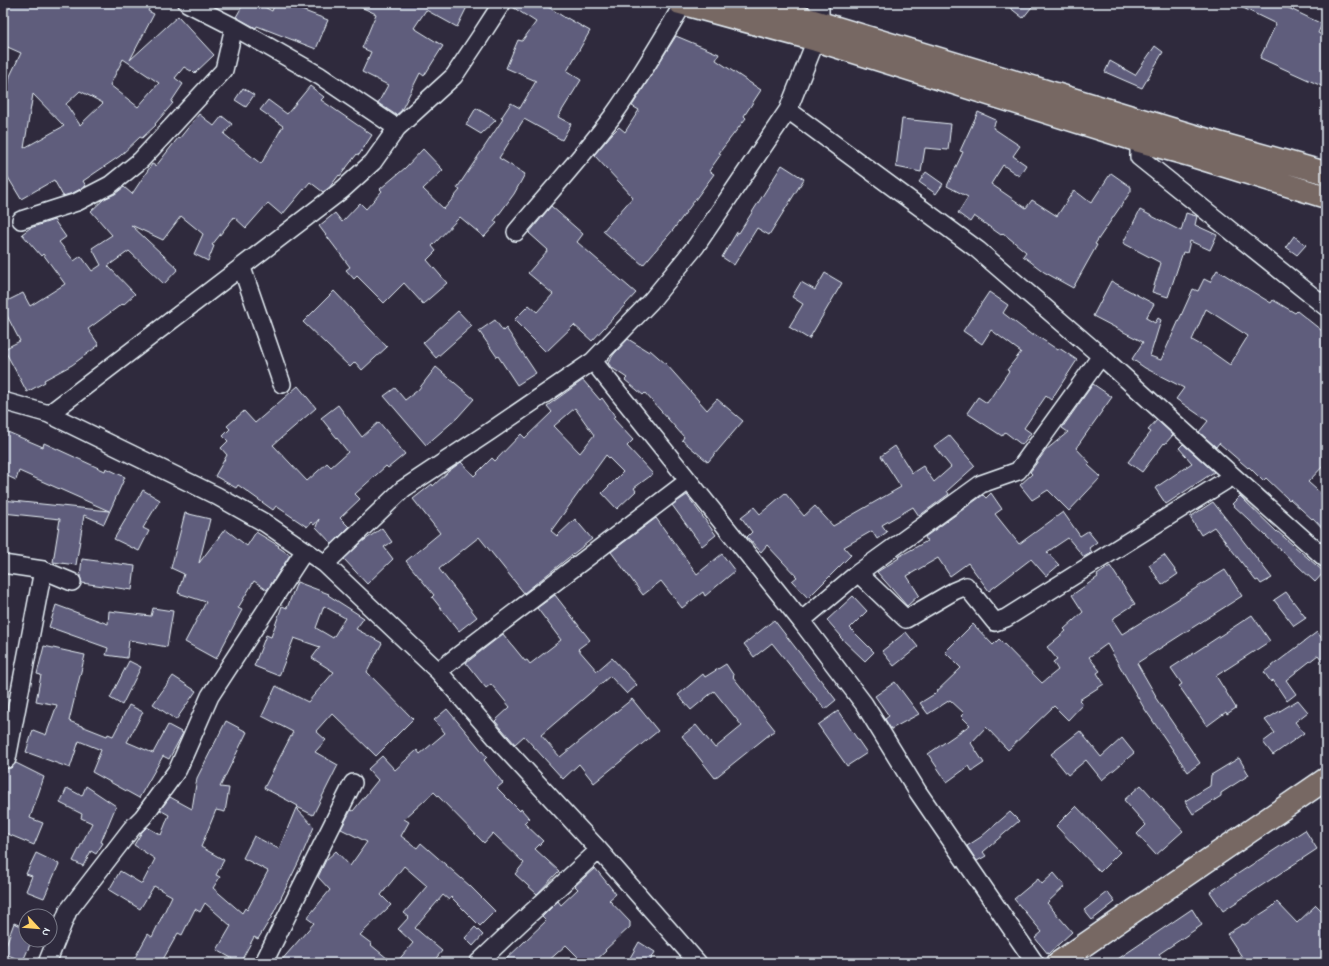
<svg xmlns="http://www.w3.org/2000/svg" width="1329" height="966" font-family="'Indie Flower',sans-serif">
	<rect width="100%" height="100%" fill="#2f2a3d"/>
	<filter id="ink" filterUnits="userSpaceOnUse"><feTurbulence type="fractalNoise" baseFrequency=".025" numOctaves="2"/><feDisplacementMap in="SourceGraphic" scale="8" xChannelSelector="R" yChannelSelector="G"/><feConvolveMatrix kernelMatrix="1 2 1 2 8 2 1 2 1" color-interpolation-filters="sRGB"/></filter>
	<g filter="url(#ink)">
		<path fill="#5f5d7b" stroke="#e8f1f8" fill-rule="evenodd" d="M3,3H152L148,11L154,14L130,60L178,16L214,55L195,73L192,70L191,71L184,67L175,78L183,84L171,102L173,103L155,124L156,125L142,138L140,137L120,156L83,181L86,186L73,193L63,196L54,180L21,199L3,169V119L10,76L21,53L3,45ZM123,59L159,83L138,107L110,85ZM80,91L103,103L80,125L66,104ZM33,94L64,126L24,148Z
			M244,3H257L272,11L275,3H283L328,20L316,49L257,26L256,28L236,17Z
			M352,3H469L457,27L426,10L414,28L443,46L424,76L420,73L401,111L396,115L378,103L388,85L362,72L371,52L362,48L376,14Z
			M512,3H542L567,19V18L590,31L567,71L581,80L558,117L571,124L562,140L524,119L499,158L525,174L514,194L494,221L497,223L484,237L460,217L432,246L436,251L427,260L447,283L423,304L404,283L384,303L357,276L354,279L346,270L350,267L319,226L335,213L342,222L360,203L366,209L382,191L380,189L405,168L423,149L443,170L423,189L444,209L460,190L457,188L503,119L501,118L511,103L520,108L536,81L506,68L518,40L522,41L536,22L511,6Z
			M1004,3H1035L1023,18Z
			M1233,3H1278L1322,24L1318,33L1326,37V88L1260,58L1276,24Z
			M676,36L719,54L716,60L761,90L744,116L746,118L719,153L721,154L709,171L714,174L673,230L643,265L603,231L633,197L594,155L612,134L619,127L625,132L639,110L632,106Z
			M1155,46L1163,52L1142,88L1105,72L1110,61L1135,75Z
			M310,86L324,97L321,100L372,135L359,155L357,154L340,176L339,175L329,188L323,192L310,182L282,215L268,203L246,228L234,217L212,245L214,246L208,261L194,254L203,234L181,216L163,240L131,225L178,269L164,284L129,251L108,266L135,294L123,305L122,304L88,329L99,345L72,365L44,380L45,382L27,392L4,349L20,341L3,308V303L23,293L30,306L65,284L43,254L41,256L22,234L30,228L54,220L66,237L59,242L74,261L81,256L92,271L101,265L92,248L112,235L91,211L104,199L115,194L124,187L132,194L152,164L156,166L178,138L179,139L199,114L214,126L222,116L232,124L224,134L261,164L283,126L260,110L268,100L287,114Z
			M243,88L254,95L246,107L235,100Z
			M476,108L496,120L481,134L466,125Z
			M978,112L996,120L993,128L1020,146L1013,156L1026,165L1019,176L1003,165L991,184L1026,208L1032,200L1057,216L1074,190L1091,203L1111,173L1131,187V191L1095,244L1097,245L1073,288L1044,272L1023,256L1026,252L1003,233L1001,235L974,216L970,222L958,213L968,197L947,186L963,152L960,151Z
			M902,119L951,124L948,150L925,148L921,172L896,167Z
			M782,165L804,179L769,235L757,228L734,265L722,257L737,232L739,233Z
			M926,172L943,184L936,194L919,182Z
			M551,206L583,234L577,242L636,293L592,341L574,325L546,352L514,320L529,305L537,312L553,294L528,273L548,250L529,233Z
			M1140,210L1181,231L1186,213L1196,216H1197L1195,225L1217,235L1210,250L1190,241L1187,253L1183,252L1168,297L1152,292L1161,263L1123,243Z
			M1294,236L1306,245L1297,255L1286,247Z
			M1217,270L1271,303L1273,300L1295,313L1297,311L1326,334V463L1308,482L1326,498V532L1313,518L1312,519L1290,499L1289,500L1266,478L1263,481L1249,467L1248,468L1219,443L1216,447L1199,432L1208,421L1176,399L1184,388L1145,368L1132,359L1143,342L1093,316L1111,281L1154,304L1146,318L1155,323L1158,318L1161,320L1150,356L1161,360L1193,289L1198,291L1204,279L1210,282ZM1206,309L1248,336L1230,365L1206,348L1192,340Z
			M825,273L842,283L809,339L789,327L803,304L792,297L801,282L815,290Z
			M334,291L387,347L362,370L355,362L350,367L303,322Z
			M989,292L1008,305L1003,313L1033,336L1034,334L1058,350L1059,348L1077,360L1051,400L1046,396L1024,428L1031,433L1022,445L1005,432L1002,436L967,413L978,397L987,403L1009,371L1007,370L1021,352L991,330L982,344L963,331Z
			M458,311L472,326L436,358L423,343Z
			M495,320L503,331L506,328L536,373L517,385L498,356L497,357L479,331Z
			M628,339L649,352L650,350L666,364L707,410L717,399L743,421L708,462L682,440L684,437L645,393L643,395L625,380L627,378L612,368L608,363L614,354Z
			M436,367L474,399L457,418L426,445L384,396L395,388L405,400L418,390Z
			M583,380L600,400L602,398L615,416L613,418L633,440L627,446L653,474L634,488L636,491L617,509L602,493L623,472L606,455L551,531L557,536L575,519L592,539L524,593L479,537L439,569L477,617L459,631L432,597L434,595L406,561L440,533L413,499L432,484L433,486L449,471L461,462L474,476L492,458L495,461L521,434L525,438L552,412L547,406ZM575,408L594,435L580,453L554,426Z
			M1093,384L1112,397L1076,448L1090,463L1088,465L1101,477L1069,511L1048,490L1032,500L1020,485L1032,474L1030,472L1046,450L1068,432L1062,428Z
			M298,386L316,408L273,445L307,481L327,463L331,467L348,452L321,418L338,405L362,437L379,422L405,454L388,468L386,466L355,494L360,499L340,518L349,527L332,544L316,527L319,519L314,525L311,522L307,527L276,506L273,510L238,485L236,488L215,476L227,455L221,448L228,441L223,436L230,429L227,426L244,411L255,423Z
			M1157,420L1173,435L1165,444L1164,443L1142,472L1128,462L1151,432L1148,430Z
			M3,430L43,447L44,443L105,471L106,468L125,477L104,524L84,515L76,565L53,562L60,519L3,513V500L109,511L19,471L16,480L3,474Z
			M949,435L975,466L947,491L949,494L919,516L913,507L882,525L887,532L877,539L872,531L844,547L851,555L808,598L792,581L797,577L767,545L761,552L747,537L752,532L741,517L754,507L760,514L785,493L804,516L815,506L833,526L901,487L881,456L895,446L912,473L923,466L934,482L951,467L934,446Z
			M1183,444L1214,472L1166,504L1155,488L1192,463L1179,448Z
			M143,490L160,500L143,528L149,531L139,551L114,539Z
			M991,493L1002,509L995,514L1019,544L1063,512L1080,536L1088,531L1097,542L1089,548L1092,552L1084,557L1068,538L1047,552L1059,565L1046,576L1031,559L989,591L968,563L950,576L938,558L907,576L919,595L907,606L877,572L899,558L898,557L927,541L925,537L983,495L986,498Z
			M687,495L716,535L702,546L672,505Z
			M1240,496L1277,532V531L1324,572L1315,582L1232,504Z
			M1213,502L1272,578L1261,584L1258,580L1256,581L1214,527L1201,535L1190,517Z
			M185,513L210,519L199,563L225,529L247,546L256,532L279,546L278,547L290,555L267,590L254,581L238,608L242,610L216,659L185,642L206,602L178,593L184,574L171,568Z
			M656,518L697,574L722,554L735,571L705,596L703,592L682,608L661,581L643,595L611,552Z
			M382,528L392,542L384,547L393,559L367,584L344,559L362,542Z
			M1164,555L1178,574L1162,585L1149,565Z
			M82,559L135,566L132,590L82,583L80,576Z
			M1110,566L1135,604L1112,619L1122,634L1225,570L1242,596L1137,663L1156,696L1155,697L1200,763L1188,772L1144,708L1107,644L1089,657L1100,671L1097,673L1104,684L1079,700L1083,704L1068,720L1054,706L1008,750L986,727L971,743L984,763L972,771L969,766L947,782L928,754L970,725L961,716L964,713L950,700L928,714L920,703L933,695L961,668L945,652L973,624L993,645L999,639L1042,683L1058,670L1053,662L1057,659L1047,647L1066,631L1064,629L1083,612L1072,595L1098,577L1097,575Z
			M297,582L329,594L328,595L364,618L356,629L382,643L367,672L413,719L376,756L332,713L316,731L326,740L315,752L338,765L313,815L297,807L298,806L287,800L264,788L293,732L262,716L276,686L308,702L334,672L312,658L320,647L294,638L279,676L254,666L266,635L271,637L282,606L287,608ZM324,606L345,618L333,638L316,628Z
			M1286,592L1306,618L1294,626L1274,600Z
			M555,595L590,640L578,649L597,671L612,658L637,685L627,694L610,676L541,735L560,757L632,699L658,731L594,783L579,764L563,779L524,736L515,744L495,721L510,707L491,684L486,688L466,663L503,634L525,661L527,660L530,664L561,640L537,608Z
			M853,596L867,611L850,628L874,652L865,661L840,637L841,636L827,620Z
			M56,605L108,624L109,611L151,616L153,608L173,611L167,647L129,640L127,658L106,655L108,648L49,627Z
			M1252,615L1270,641L1216,676L1236,708L1227,714L1226,712L1207,726L1179,686L1182,684L1171,668Z
			M774,620L836,700L825,709L772,643L754,657L744,644Z
			M906,632L918,647L894,666L882,651Z
			M1317,632L1326,644V665L1318,655L1286,680L1296,694L1287,701L1273,680L1271,682L1264,672Z
			M44,646L85,655L69,721L107,736L108,734L113,736L129,705L143,712L127,742L153,753L168,725L183,733L169,759L163,756L139,798L92,772L101,750L79,741L70,768L26,752L33,730L46,735L57,705L36,701L41,675L37,674Z
			M129,661L141,667L122,705L110,698Z
			M726,664L734,676L733,677L775,730L715,778L682,736L696,725L715,748L742,726L714,691L691,710L678,695L703,674L705,677Z
			M173,676L196,691L176,720L153,704Z
			M895,682L919,714L891,729L885,719L889,716L875,696Z
			M1298,700L1308,712L1295,722L1304,733L1273,755L1263,742L1275,733L1265,720Z
			M447,709L487,757L484,760L503,783L497,788L520,811L521,809L529,818L524,823L543,841L535,849L559,871L537,894L515,874L524,863L493,833L484,843L434,792L404,819L409,822L401,836L417,848L421,843L470,886L495,911L480,926L451,897L449,900L443,895L415,928L442,951L432,963H396L413,943L398,929L409,917L404,913L427,886L404,866L381,895L391,905L360,935L372,944L371,945L393,963H279L314,923L307,918L330,890L318,877L326,860L336,851L350,866L367,842L341,829L351,810L353,811L378,780L368,769L382,756L395,770L417,750L420,754L445,733L434,720Z
			M838,711L867,753L847,766L818,725Z
			M226,721L247,732L220,787L229,788L225,812L216,810L201,847L224,860L216,875L220,877L213,888L242,913L245,908L247,910L268,871L243,858L254,836L279,849L296,808L314,827L301,857L271,918L258,939L254,937L240,963L217,950L231,926L205,903L200,912L195,909L182,935L178,933L161,963H132L148,934L152,937L172,896L154,886L140,909L109,890L120,871L142,884L155,859L134,845L142,832L147,827L161,835L169,815L160,810L170,797L192,809L197,778Z
			M1080,731L1101,757L1122,738L1134,753L1102,780L1086,760L1068,775L1051,754Z
			M1239,758L1249,775L1221,793V796L1193,814L1185,801L1210,786L1211,775Z
			M16,763L44,777L30,818L43,823L34,845L3,832V768H11Z
			M1141,785L1183,831L1156,855L1137,834L1146,825L1124,800Z
			M86,786L116,806L101,842L103,843L96,854L91,851L83,866L73,861L92,823L81,818L82,814L60,803L67,788L82,796Z
			M1076,806L1120,852L1100,872L1056,826Z
			M1010,812L1019,821L983,852L986,856L977,861L967,846L981,837Z
			M1305,830L1317,849L1223,911L1210,892Z
			M36,853L59,864L44,898L26,891L32,876L26,874Z
			M595,868L616,894L609,900L630,922V927L605,950L606,951L593,963H584L566,945L546,963H502L546,921L542,917L558,901L561,905L578,889L575,886Z
			M1054,873L1065,886L1047,903L1072,932L1048,954L1035,938L1042,932L1014,899L1038,879L1042,884Z
			M1107,892L1115,902L1092,920L1084,910Z
			M1277,902L1297,923L1316,905L1326,915V963H1246L1227,934L1243,924L1244,925L1272,907Z
			M1192,909L1202,925L1159,954L1165,963H1112Z
			M14,923L26,928V940H32L23,961L3,953Z
			M475,927L483,935L473,946L465,938Z
			M639,942L655,952L649,963H627Z"/>
		<g fill="none" stroke-linecap="round" stroke-linejoin="round">
			<defs>
				<path id="minor" d="M187,3L234,27L320,76L397,128
					M817,3L820,7V22
					M788,110L978,250L1101,356L1233,476L1326,559
					M1139,141V157L1326,307
					M21,220L77,202L110,185L141,160L224,70L234,27
					M516,232C548,194 582,157 612,117C638,81 661,42 683,4
					M242,268L282,384
					M593,361L801,621L864,704L918,792L1035,963
					M3,401L49,414L217,496L265,523L325,564L438,671L503,746L599,850L698,963
					M49,414L342,190L373,162L397,128L454,76L480,37L502,3
					M3,564L43,570L72,582
					M325,564L403,489L489,432L593,361L651,301L696,246L788,110L816,40
					M858,573L906,619L954,591L966,586L995,622L1006,618L1233,476
					M801,621L858,573L981,484L1018,471L1101,356
					M438,671L688,481
					M7,759L43,570
					M47,963L68,911L132,828L143,817L178,769L210,696L305,550
					M263,963L266,958L353,783
					M478,963L519,924L599,850"/>
				<path id="major" d="M680,3L816,40L1139,141L1193,156L1326,197
					M754,3L1211,141L1326,173
					M1058,963L1326,779"/>
			</defs>
			<use href="#minor" stroke="#e8f1f8" stroke-width="20"/>
			<use href="#major" stroke="#e8f1f8" stroke-width="25"/>
			<use href="#minor" stroke="#2f2a3d" stroke-width="17"/>
			<use href="#major" stroke="#776864" stroke-width="22"/>
		</g>
	</g>
	<rect width="1329" height="966" fill="none" stroke="#2f2a3d" stroke-width="16"/>
	<rect x="8" y="8" width="1313" height="950" fill="none" stroke="#e8f1f8" stroke-width="1.5" filter="url(#ink)"/>
	<g transform="translate(38 928) rotate(116)"><circle r="19" fill="#2f2a3d" stroke="#797a88"/>
	<path d="M0-3L7 15L0 10L-7 15Z" fill="#ffd166"/>
	<text y="-6" font-size="11" font-weight="bold" text-anchor="middle" fill="#e8f1f8">N</text>
	</g>
</svg>
